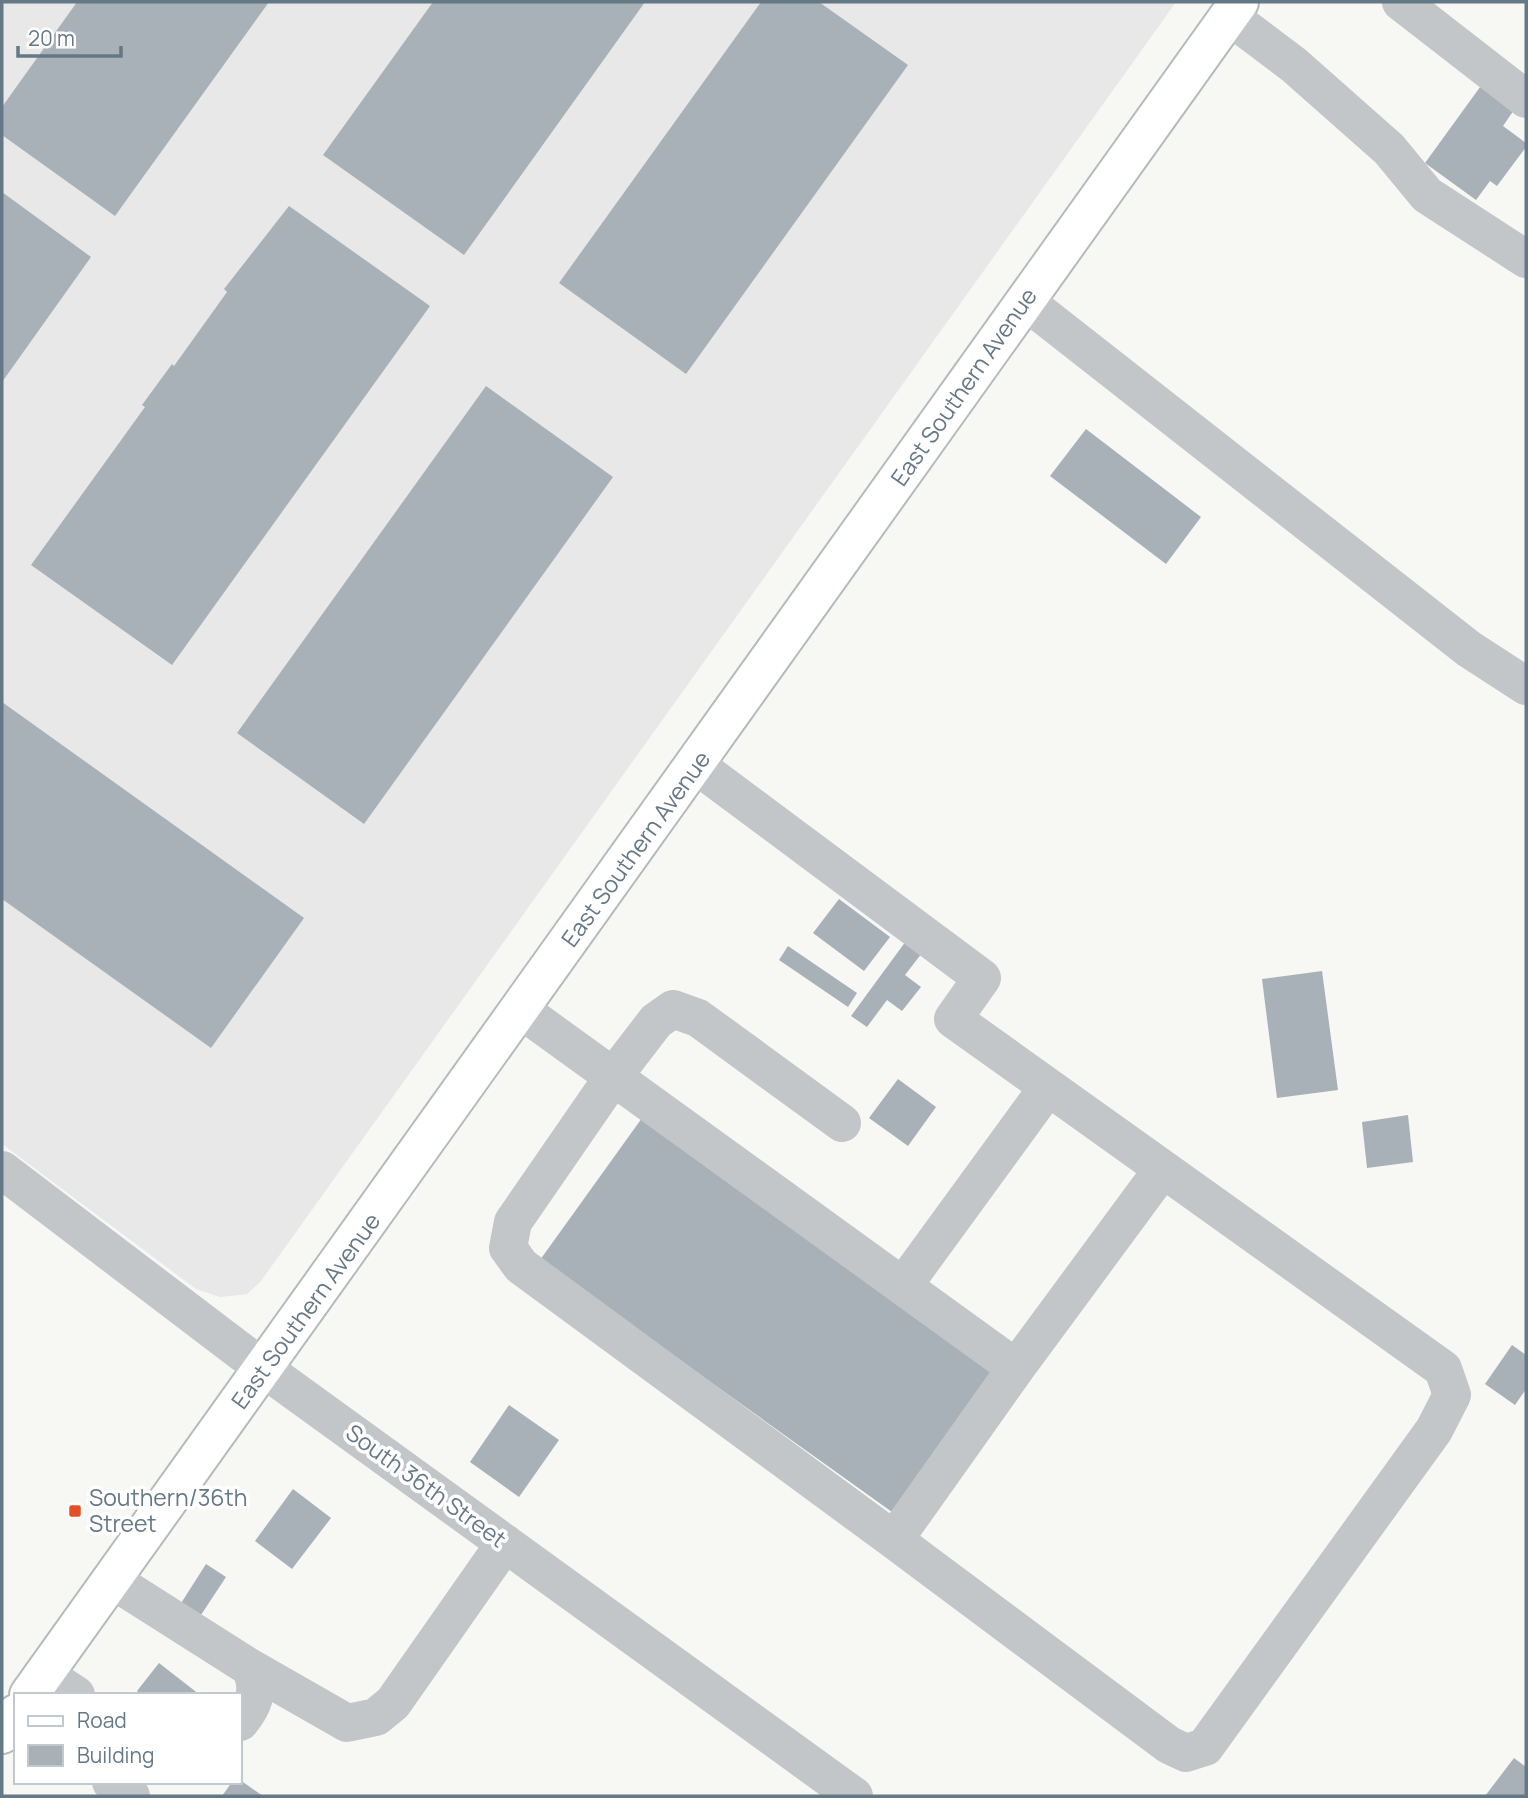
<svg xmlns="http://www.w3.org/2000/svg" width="1528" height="1798" font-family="Manrope,sans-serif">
	<rect width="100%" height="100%" fill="#f7f7f4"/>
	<path fill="#e7e8e7" d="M2,2H1176L261,1281L247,1294L220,1297L196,1289L2,1144Z"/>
	<path fill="#a8b1b7" d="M77,2H269L115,216L2,135V107Z
		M433,2H645L464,255L323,155Z
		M761,2H819L908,65L686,374L559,283Z
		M1483,83L1516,107L1503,126L1526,143V147L1497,186L1490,181L1476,200L1425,163Z
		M2,192L91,257L2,382Z
		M289,206L430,306L172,665L31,565L145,407L142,405L172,364L174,366L227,292L224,289Z
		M486,386L613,477L364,824L237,733Z
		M1086,429L1201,517L1166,564L1050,476Z
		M2,702L304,918L211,1048L2,899Z
		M839,899L890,937L864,971L813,933Z
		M906,941L922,953L905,975L921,987L902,1011L887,1000L867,1027L851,1016Z
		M788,946L857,993L848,1007L779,960Z
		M1322,971L1338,1090L1277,1098L1262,979Z
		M898,1079L936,1107L908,1146L869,1118Z
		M1408,1115L1413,1162L1367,1168L1362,1122Z
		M642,1118L993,1370L892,1512L540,1260Z
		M1512,1345L1526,1355V1389L1515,1405L1485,1384Z
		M509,1405L559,1440L519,1497L470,1462Z
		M293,1489L331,1518L292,1569L255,1541Z
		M206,1564L226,1577L197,1621L178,1608Z
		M159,1663L200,1695H142L137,1691Z
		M1514,1758L1526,1767V1796H1485Z
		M240,1780L263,1796H222L232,1782Z"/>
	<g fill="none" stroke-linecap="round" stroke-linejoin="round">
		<defs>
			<path id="major" d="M29,1695L1239,2
				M2,1734L16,1714"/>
		</defs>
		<use href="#major" stroke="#b5babd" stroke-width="42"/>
		<path stroke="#c2c6c9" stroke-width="38" d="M1401,2L1526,99
			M1229,16L1294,65L1389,149L1427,195L1526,259
			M1025,301L1469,649L1526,686
			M521,1010L1016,1368L894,1540L1169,1745L1186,1753L1205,1747L1434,1430L1452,1395L1443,1369L953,1019L982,978L696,765
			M842,1123L698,1018L673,1009L656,1021L613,1077L513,1222L508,1248L521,1266L894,1540
			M2,1170L264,1369L854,1796
			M903,1286L1048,1087
			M1016,1368L1162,1170
			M112,1580L249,1667C261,1687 255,1704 240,1722
			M249,1667L347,1723L376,1717L393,1703L505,1543
			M44,1674L76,1695
			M111,1782L131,1796"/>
		<use href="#major" stroke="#fff" stroke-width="38"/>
	</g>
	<rect fill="#e54f26" stroke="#fff" stroke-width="2.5" x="68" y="1504" width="14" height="14" rx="3.5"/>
	<g text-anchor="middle" stroke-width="7" stroke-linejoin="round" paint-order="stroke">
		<g font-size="23" fill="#657885" stroke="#fff">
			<text transform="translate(964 387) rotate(-55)" y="8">East Southern Avenue</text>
			<text transform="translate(636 849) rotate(-54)" y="8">East Southern Avenue</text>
			<text transform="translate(306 1311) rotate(-54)" y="8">East Southern Avenue</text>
			<text transform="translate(426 1486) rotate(36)" y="8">South 36th Street</text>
		</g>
		<g font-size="23" fill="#657885" stroke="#fff" text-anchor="start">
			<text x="89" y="1506">Southern/36th<tspan x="89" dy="26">Street</tspan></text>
		</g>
	</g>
	<rect width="1528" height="1798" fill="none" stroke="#657885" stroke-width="7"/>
	<rect x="14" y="1693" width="228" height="91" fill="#ffffff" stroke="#c1c9ce" stroke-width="2"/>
	<rect x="28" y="1716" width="35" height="10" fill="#ffffff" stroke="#c1c9ce" stroke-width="2"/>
	<text x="77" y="1728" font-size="21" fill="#657885">Road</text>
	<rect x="28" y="1745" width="35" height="21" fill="#a8b1b7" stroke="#c1c9ce" stroke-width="2"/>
	<text x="77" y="1763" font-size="21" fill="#657885">Building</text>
	<path d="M18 46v10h103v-10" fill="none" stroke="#657885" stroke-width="3.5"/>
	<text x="28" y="46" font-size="21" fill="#657885" stroke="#ffffff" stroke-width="5" paint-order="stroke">20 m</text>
</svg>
